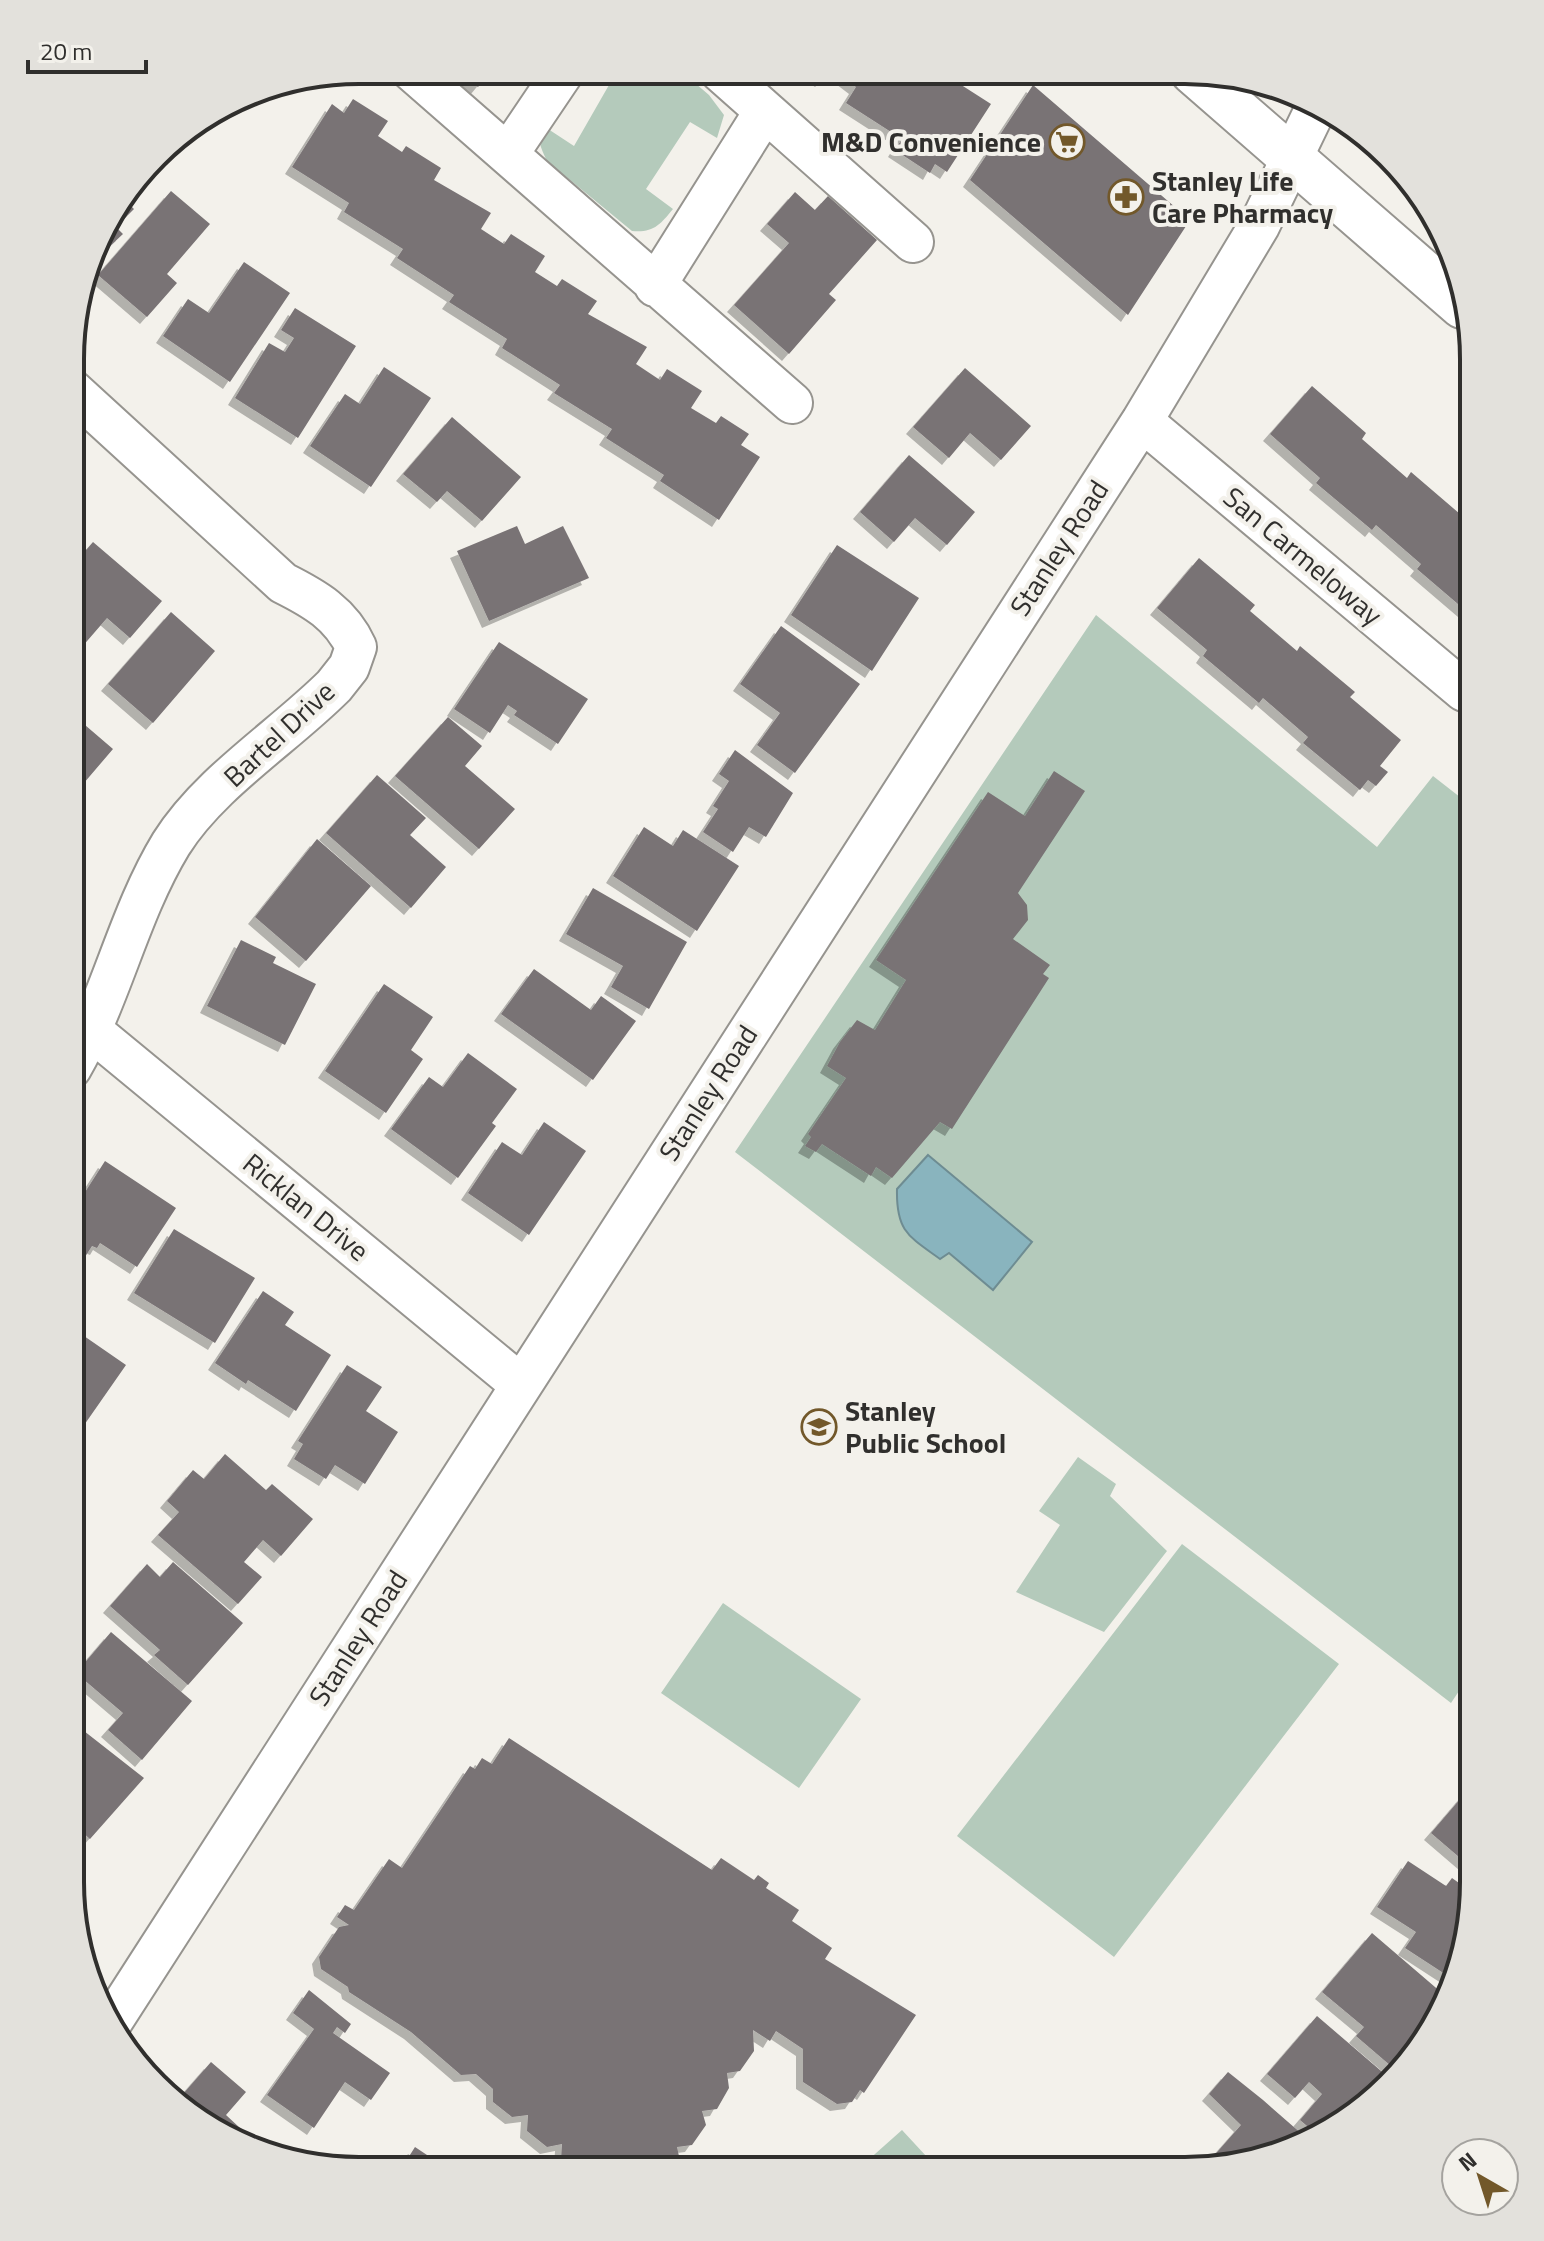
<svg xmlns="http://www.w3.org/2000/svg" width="1544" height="2241" font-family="'Titillium Web',sans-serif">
	<defs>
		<filter id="shadow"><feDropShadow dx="-7" dy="7" stdDeviation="0" flood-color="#0004"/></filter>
	</defs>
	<rect width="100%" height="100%" fill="#f3f1eb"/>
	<path fill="#b4cabb" d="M603,71H681L709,95L724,115L717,138L690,122L646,189L673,209C660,225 653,233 632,231L547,161C541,148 536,139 542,125L574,146L613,78Z
		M1096,615L1377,847L1433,776L1474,808L1473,1670L1451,1703L735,1152Z
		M1078,1457L1116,1484L1110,1496L1167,1551L1104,1632L1016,1592L1060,1525L1039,1511Z
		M1182,1544L1339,1664L1114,1957L957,1836Z
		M723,1603L861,1699L799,1788L661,1693Z
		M902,2130L939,2170H857Z"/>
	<path fill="#89b4be" stroke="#6e8c92" stroke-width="2" d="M928,1155L1032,1242L993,1290L949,1253L940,1259C908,1236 896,1231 897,1189Z"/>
	<path fill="#797375" filter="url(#shadow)" d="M458,70H492L478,87Z
		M808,71H832L822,80Z
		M835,71L941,72L991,104L947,172L935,164L930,173L895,150L902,139L846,103L856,87Z
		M1033,85L1190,220L1128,315L970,180Z
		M353,99L388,121L378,136L402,152L406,146L441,168L434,180L491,213L481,229L504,244L511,234L545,256L535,272L557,286L562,279L597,301L588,314L647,347L636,364L660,380L667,369L702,391L691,408L716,423L721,416L749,434L741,445L760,457L719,520L660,481L664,475L606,438L612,429L554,393L560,385L502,348L507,339L449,302L454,295L397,258L403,249L344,212L349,203L292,167L332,104L344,113Z
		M171,191L210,224L167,274L177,283L147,317L98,275Z
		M795,192L815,210L828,196L877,240L829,294L836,300L789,354L734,305L789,243L767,224Z
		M123,198L134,209L116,227L123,234L92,263L109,215Z
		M244,262L290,293L230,382L163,336L188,299L209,313Z
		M295,308L356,346L298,438L235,398L269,343L285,352L294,338L281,330Z
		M384,367L431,398L371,487L310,446L345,394L360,404Z
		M965,368L1031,426L1001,460L970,433L949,458L913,427Z
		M1312,386L1366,433L1362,439L1407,478L1411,472L1467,520L1463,525L1474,535L1472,616L1417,569L1421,564L1376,525L1372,530L1316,483L1320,478L1270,434Z
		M452,417L521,477L482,521L447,491L437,502L403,474Z
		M909,455L975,512L947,545L915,518L894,542L860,512Z
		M517,526L525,544L563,526L589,578L489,621L457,551Z
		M93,542L162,601L130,638L107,618L75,655L72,566Z
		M837,545L919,598L872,671L791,615Z
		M1199,558L1255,605L1250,611L1297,651L1300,646L1355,692L1350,697L1401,740L1380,766L1388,772L1376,786L1368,780L1360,790L1303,743L1308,737L1263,698L1259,703L1203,656L1207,650L1157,608Z
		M171,612L215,651L153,723L108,684Z
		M781,626L860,684L795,773L757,745L780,713L740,684Z
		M499,642L588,699L558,744L514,715L517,711L508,705L490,733L454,709Z
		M448,717L482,746L465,766L515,809L479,849L395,776Z
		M78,719L113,749L72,797V727Z
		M735,750L793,793L766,837L749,827L733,852L703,832L718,809L713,806L729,781L719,774Z
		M1054,771L1085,791L1018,893L1027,905L1028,920L1013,939L1050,965L1043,974L1049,978L952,1129L940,1122L892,1178L876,1167L871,1176L822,1144L816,1152L805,1146L811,1137L808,1134L846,1078L827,1066L840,1042L857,1020L875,1030L906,980L876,960L988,792L1025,816Z
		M377,775L426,818L410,835L446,867L411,908L326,833Z
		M644,827L673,846L683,830L739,866L697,931L613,876Z
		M317,839L371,886L306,961L255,917Z
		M593,888L687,942L649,1009L611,987L623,966L566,934Z
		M241,940L276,957L273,963L316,984L285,1045L207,1006Z
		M534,969L591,1010L601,996L636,1021L593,1080L501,1014Z
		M384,984L433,1017L411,1050L423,1059L386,1113L325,1071Z
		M468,1053L517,1089L492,1123L496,1126L458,1178L391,1129L429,1077L443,1087Z
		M544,1122L586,1151L529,1235L468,1193L502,1142L522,1155Z
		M105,1161L176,1208L137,1267L100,1243L97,1248L92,1246L83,1260L71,1252V1214Z
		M174,1229L255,1278L215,1343L134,1293Z
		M263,1291L294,1312L285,1325L331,1355L296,1411L248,1380L246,1384L215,1363Z
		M71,1327L126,1365L73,1441L71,1439Z
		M347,1365L382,1387L366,1411L398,1432L365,1484L335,1465L326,1479L294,1459L303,1444L298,1441Z
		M225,1454L266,1490L272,1484L313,1519L281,1556L263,1540L244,1562L262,1577L238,1604L158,1535L179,1512L167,1501L193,1470L204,1479Z
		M173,1562L243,1623L188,1685L154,1655L160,1650L110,1606L147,1564L160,1577Z
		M111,1632L192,1701L142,1760L108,1730L123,1713L76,1673Z
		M70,1720L144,1778L90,1839L70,1821Z
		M509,1738L712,1870L721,1858L754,1880L758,1875L769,1883L766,1888L799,1910L792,1921L832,1948L825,1959L916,2015L864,2093L860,2090L852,2102L837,2104L803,2082V2049L776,2031L770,2041L753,2030L754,2051L740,2071L727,2073L729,2088L717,2109L702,2111L706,2125L692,2145L677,2147L682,2170L572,2169L561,2160L562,2144L547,2147L527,2131L528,2115L512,2117L493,2102V2089L476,2074L461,2075L411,2032L349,1992L348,1987L321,1969L319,1957L339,1927L349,1925L337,1917L345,1905L354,1910L389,1859L402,1868L470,1766L475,1769L482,1758L492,1764Z
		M1473,1784V1869L1431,1833Z
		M1408,1861L1446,1886L1452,1878L1473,1893L1448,1976L1405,1948L1416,1932L1377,1907Z
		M1372,1933L1442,1993L1434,2015L1391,2066L1356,2036L1364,2027L1322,1992Z
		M309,1990L351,2024L345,2033L337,2027L333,2033L390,2073L371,2100L345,2082L314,2128L267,2095L314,2029L293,2013Z
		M1317,2016L1387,2076L1319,2136L1300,2120L1322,2094L1309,2082L1295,2098L1267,2074Z
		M211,2062L246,2092L226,2115L254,2141L184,2112L176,2102Z
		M1228,2072L1263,2100L1311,2142L1217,2164L1211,2159L1241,2125L1209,2094Z
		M415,2147L448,2169H401Z"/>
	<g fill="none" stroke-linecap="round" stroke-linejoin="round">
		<defs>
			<path id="minor" d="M411,70L792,403
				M720,71L913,242
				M508,154L564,71
				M655,286L765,111
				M1142,421L1464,691
				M92,1031L520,1384
				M71,1068C112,997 128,915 171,844C209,783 283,737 334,686L349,667L356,647C341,614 315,599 283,583L72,390
				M111,2023L1142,421L1259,226L1315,110"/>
			<path id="secondary" d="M1193,72L1462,306"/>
		</defs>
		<use href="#minor" stroke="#96948f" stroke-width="44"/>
		<use href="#secondary" stroke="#96948f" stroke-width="48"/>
		<use href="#minor" stroke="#fff" stroke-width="40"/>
		<use href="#secondary" stroke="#fff" stroke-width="44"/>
	</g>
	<defs>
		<symbol id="supermarket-ring" viewBox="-11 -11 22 22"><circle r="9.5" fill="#f3f1eb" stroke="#72582a" stroke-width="1.5"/><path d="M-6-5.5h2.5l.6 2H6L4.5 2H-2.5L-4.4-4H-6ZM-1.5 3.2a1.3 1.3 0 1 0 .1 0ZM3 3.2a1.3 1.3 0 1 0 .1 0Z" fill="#72582a"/></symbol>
		<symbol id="pharmacy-ring" viewBox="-11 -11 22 22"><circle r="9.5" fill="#f3f1eb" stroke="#72582a" stroke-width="1.5"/><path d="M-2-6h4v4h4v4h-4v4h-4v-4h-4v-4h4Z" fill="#72582a"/></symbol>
		<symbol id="school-ring" viewBox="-11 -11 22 22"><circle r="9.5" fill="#f3f1eb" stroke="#72582a" stroke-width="1.5"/><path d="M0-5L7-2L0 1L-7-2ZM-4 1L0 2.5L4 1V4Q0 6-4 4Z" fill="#72582a"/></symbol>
	</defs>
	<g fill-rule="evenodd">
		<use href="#supermarket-ring" x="1047" y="122" width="40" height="40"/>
		<use href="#pharmacy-ring" x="1106" y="177" width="40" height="40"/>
		<use href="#school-ring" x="799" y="1407" width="40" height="40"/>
	</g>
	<g text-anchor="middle" stroke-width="8" stroke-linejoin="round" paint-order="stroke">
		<g font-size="28" font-weight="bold" fill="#302f2d" stroke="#f3f1eb" text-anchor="start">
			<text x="1041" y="152" text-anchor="end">M&amp;D Convenience</text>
			<text x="1152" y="191">Stanley Life<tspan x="1152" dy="32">Care Pharmacy</tspan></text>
			<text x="845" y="1421">Stanley<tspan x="845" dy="32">Public School</tspan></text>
		</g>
		<g font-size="28" fill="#302f2d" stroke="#f3f1eb">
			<text transform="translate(1059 548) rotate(-57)" y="10">Stanley Road</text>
			<text transform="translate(1303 556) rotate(40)" y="10">San Carmeloway</text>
			<text transform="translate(279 734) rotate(-43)" y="10">Bartel Drive</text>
			<text transform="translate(708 1093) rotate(-57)" y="10">Stanley Road</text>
			<text transform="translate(306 1207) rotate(39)" y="10">Ricklan Drive</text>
			<text transform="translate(358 1638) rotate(-57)" y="10">Stanley Road</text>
		</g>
	</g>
	<path d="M0 0H1544V2241H0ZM359 84H1185A275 275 0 0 1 1460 359V1882A275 275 0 0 1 1185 2157H359A275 275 0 0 1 84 1882V359A275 275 0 0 1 359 84Z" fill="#e3e1dc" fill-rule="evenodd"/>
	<path fill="none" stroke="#302f2d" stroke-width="4" d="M359 84H1185A275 275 0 0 1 1460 359V1882A275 275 0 0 1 1185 2157H359A275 275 0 0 1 84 1882V359A275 275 0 0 1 359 84Z"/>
	<g transform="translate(1480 2177) rotate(321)"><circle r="38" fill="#f3f1eb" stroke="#a5a39f" stroke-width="2"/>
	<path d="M0-6L14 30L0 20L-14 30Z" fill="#72582a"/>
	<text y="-12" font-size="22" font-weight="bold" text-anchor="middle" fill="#302f2d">N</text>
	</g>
	<path d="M28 60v12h118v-12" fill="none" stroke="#302f2d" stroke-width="4"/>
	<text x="40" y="60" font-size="24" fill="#302f2d" stroke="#f3f1eb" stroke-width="6" paint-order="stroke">20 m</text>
</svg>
